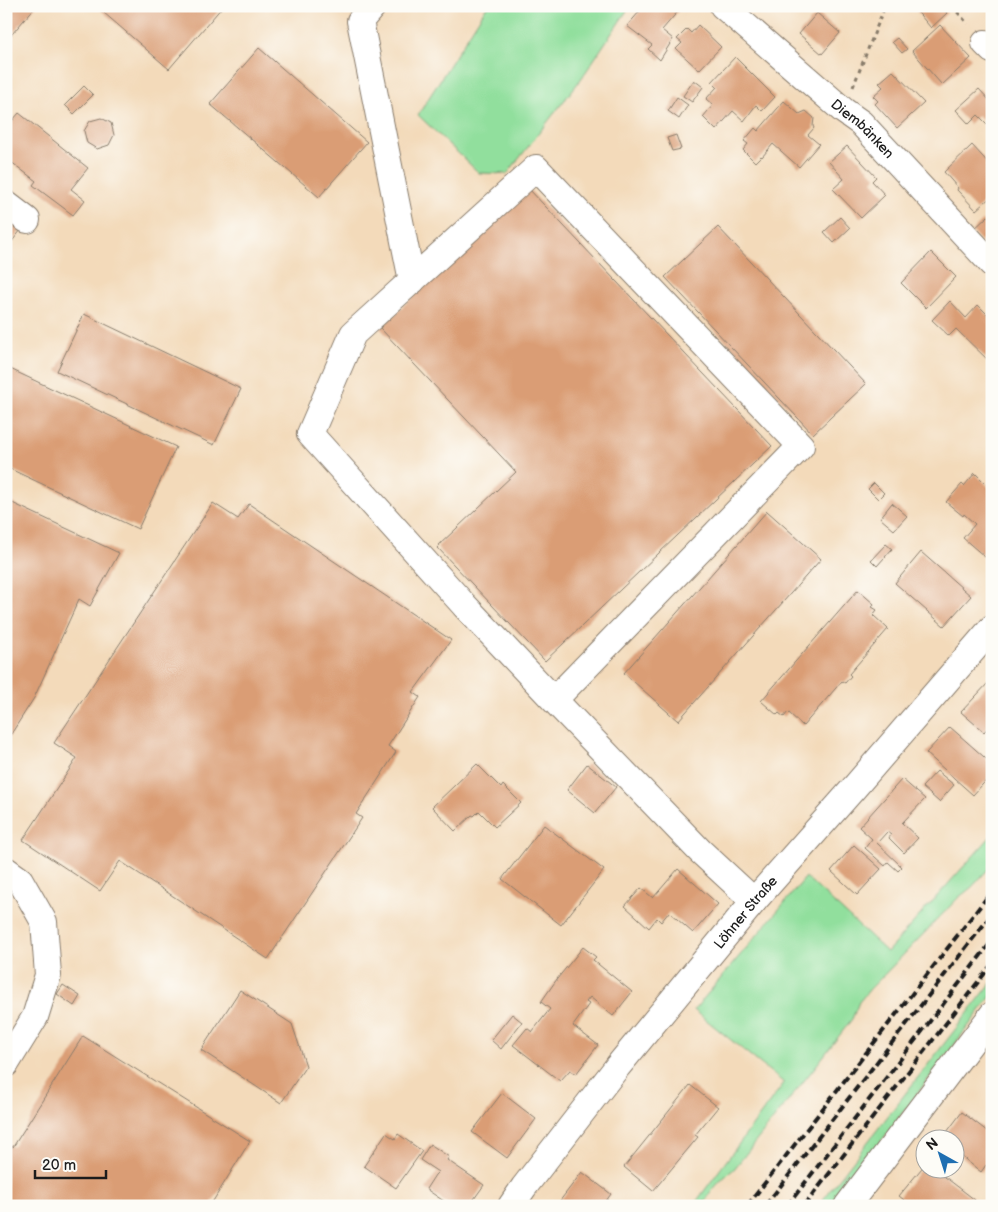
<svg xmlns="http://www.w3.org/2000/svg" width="998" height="1212" font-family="'Balsamiq Sans',sans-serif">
	<rect width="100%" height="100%" fill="#fdfcf7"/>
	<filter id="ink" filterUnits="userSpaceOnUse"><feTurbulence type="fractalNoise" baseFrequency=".02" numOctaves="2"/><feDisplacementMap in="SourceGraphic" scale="10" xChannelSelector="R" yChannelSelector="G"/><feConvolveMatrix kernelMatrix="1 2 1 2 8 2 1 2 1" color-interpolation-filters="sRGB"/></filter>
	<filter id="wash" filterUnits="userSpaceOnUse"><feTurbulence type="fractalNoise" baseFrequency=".0096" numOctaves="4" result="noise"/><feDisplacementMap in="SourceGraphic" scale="20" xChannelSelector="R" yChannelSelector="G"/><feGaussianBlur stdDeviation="1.12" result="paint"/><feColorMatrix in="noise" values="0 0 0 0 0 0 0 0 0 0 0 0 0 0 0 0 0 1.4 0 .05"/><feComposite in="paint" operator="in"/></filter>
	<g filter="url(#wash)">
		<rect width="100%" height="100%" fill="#f3daba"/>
		<path fill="#91df9d" stroke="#567e5c" d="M487,6H630L581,79L507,174L479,173L418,115Z
			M992,835V865L972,887L958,898L883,976L870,989L859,1002L852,1019L819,1062L734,1169C720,1180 711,1190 703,1206H693L784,1083L694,1010L806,877L887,952Z
			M992,982V995L832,1206H818Z"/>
		<g id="blocks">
			<path fill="#da9d75" d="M6,6H36L6,41Z
				M96,6H223L169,69Z
				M642,6H676L680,9L662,30L673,39L660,60L648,49L652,45L627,26L640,11L639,10Z
				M918,6H941L947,13L931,28L915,9Z
				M817,13L840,33L822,54L799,34Z
				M698,25L721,47L699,70L676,49L682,43L677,39L687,29L691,33Z
				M940,25L971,58L942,85L912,51Z
				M897,38L907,49L902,53L892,42Z
				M259,48L367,142L319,197L210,104Z
				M735,57L775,97L762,111L756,105L744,121L733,111L716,130L703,117L713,105L706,99L717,87L712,82Z
				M893,71L924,103L897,128L875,104L878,101L873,96L883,87L879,83Z
				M694,80L703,87L692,102L683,96Z
				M84,86L93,95L74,114L65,105Z
				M979,89L992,103V129L978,115L969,124L956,110Z
				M677,97L688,105L679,119L668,111Z
				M784,101L799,114L806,111L814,118L813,126L814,128L808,135L819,144L799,167L773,144L762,157L761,156L755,162L743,150L748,144L744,141L755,128L758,131Z
				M19,113L88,168L71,189L85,200L73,215L33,185L36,181L6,158V128Z
				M101,118L111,123L114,135L109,145L97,149L87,143L84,131L90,121Z
				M676,135L681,149L672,151L667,138Z
				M972,145L992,167V196L976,210L957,190L958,188L944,172Z
				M847,146L876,177L872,181L885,195L861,218L833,189L844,179L829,162Z
				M528,188L772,446L545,661L437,547L516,472L380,328Z
				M988,216L992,220V243L987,248L972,231Z
				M840,217L850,228L834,243L824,232Z
				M6,218L21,230L6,249Z
				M718,227L866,384L813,434L665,277Z
				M931,252L956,277L926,308L901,283Z
				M950,301L966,318L978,305L992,319V362L991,363L956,329L949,336L932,320Z
				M84,314L241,389L214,445L57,371Z
				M6,367L176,447L138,529L6,467Z
				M975,473L992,490L991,509L992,510V563L963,538L975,524L964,514L963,516L946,502L962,484L964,486Z
				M874,483L884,493L878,499L868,489Z
				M6,500L119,553L90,606L79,599L34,698L6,742Z
				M213,503L238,519L249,504L451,640L413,692L420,697L388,746L396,752L356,814L362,818L268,959L120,861L100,891L23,840L77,758L54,743Z
				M892,503L907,516L894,530L880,518Z
				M767,511L821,559L678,721L624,673Z
				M886,544L892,549L877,566L871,560Z
				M921,552L971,596L944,626L895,583Z
				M858,590L874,604L872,607L877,610L873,615L888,629L849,674L851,676L845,683L842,681L803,726L788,712L784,717L779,713L777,715L761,701Z
				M989,682L992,685V723L984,732L961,712Z
				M950,727L992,764V774L973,795L926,753Z
				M477,764L501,788L503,785L521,803L495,827L479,811L474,816L472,815L455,831L432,807Z
				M587,764L616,787L595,813L567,790Z
				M937,771L954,785L939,802L922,787Z
				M902,779L925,799L902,823L918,838L904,853L889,838L891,835L887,832L877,843L902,867L898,871L888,862L885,866L865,848L872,839L859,827Z
				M544,825L604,870L561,925L502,879Z
				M854,845L881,869L857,895L831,871Z
				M678,869L718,904L693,933L669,912L661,922L657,918L649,928L625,906L641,888L653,898Z
				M583,947L596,957L593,960L632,992L613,1016L590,997L586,1002L589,1004L573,1026L598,1045L576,1074L570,1070L560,1081L513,1045L527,1028L532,1032L550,1009L541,1002L557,979Z
				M63,985L80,996L74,1006L57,994Z
				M240,990L292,1024L306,1066L281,1103L201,1050Z
				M512,1014L522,1022L501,1049L491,1040Z
				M83,1036L250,1141L210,1206H6V1143L13,1147Z
				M690,1085L718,1107L695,1135L698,1137L653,1191L624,1167Z
				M502,1093L536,1119L507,1158L472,1132Z
				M962,1112L992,1135V1171L986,1165L981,1172L956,1152V1140H941Z
				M386,1133L395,1139L398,1134L422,1151L396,1188L364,1166Z
				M430,1144L449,1157L447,1160L484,1185L469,1206H451L426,1189L435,1175L438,1172L420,1160Z
				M926,1163V1170H936L975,1200L971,1206H912L899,1196Z
				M582,1172L611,1194L603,1205L604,1206H565L559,1202Z"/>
		</g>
	</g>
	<g filter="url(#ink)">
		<use href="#blocks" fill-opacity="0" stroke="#887b6b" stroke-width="1"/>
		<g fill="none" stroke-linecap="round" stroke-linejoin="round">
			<defs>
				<g id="minor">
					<path d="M373,6L360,21L412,281"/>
					<path id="s1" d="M723,6L844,111L861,123L992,264"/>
					<path d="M985,43L992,50"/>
					<path d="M6,204L27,220"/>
					<path d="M554,700L801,446L536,168L353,334L310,434L464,605L554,700L700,851L754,901"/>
					<path d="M6,870L20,880L44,922L48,975L35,1017L6,1064"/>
					<path id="s2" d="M511,1206L524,1187L618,1066L754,901L853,789L992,628"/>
					<path d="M847,1206L992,1015"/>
				</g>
			</defs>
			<use href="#minor" stroke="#887b6b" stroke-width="28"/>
			<path stroke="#887b6b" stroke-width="3" stroke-dasharray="4 4" stroke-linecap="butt" d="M952,6L968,24
				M853,87L885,6"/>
			<use href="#minor" stroke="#fff" stroke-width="26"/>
			<path stroke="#1c1c1c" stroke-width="4" stroke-dasharray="8 4" stroke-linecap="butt" d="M747,1206L992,891
				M765,1206L992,914
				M787,1206L992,941
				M804,1206L992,964"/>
		</g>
	</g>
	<g text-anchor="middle" stroke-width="4" stroke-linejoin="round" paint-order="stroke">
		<g font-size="14" fill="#1c1c1c" stroke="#fdfcf7">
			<text dy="5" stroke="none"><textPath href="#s1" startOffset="186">Diembänken</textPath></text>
			<text dy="5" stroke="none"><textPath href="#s2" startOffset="376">Löhner Straße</textPath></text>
		</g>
	</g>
	<rect width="998" height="1212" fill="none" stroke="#fdfcf7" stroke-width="25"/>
	<g transform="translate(940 1154) rotate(321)"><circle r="24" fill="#fdfcf7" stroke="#a3a29f"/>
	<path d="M0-4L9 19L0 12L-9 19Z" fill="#1f6fb2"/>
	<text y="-8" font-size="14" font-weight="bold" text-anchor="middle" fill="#1c1c1c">N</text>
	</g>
	<path d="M35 1170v8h71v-8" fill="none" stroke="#1c1c1c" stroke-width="2.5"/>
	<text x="42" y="1170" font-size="15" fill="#1c1c1c" stroke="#fdfcf7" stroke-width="4" paint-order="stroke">20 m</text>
</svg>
